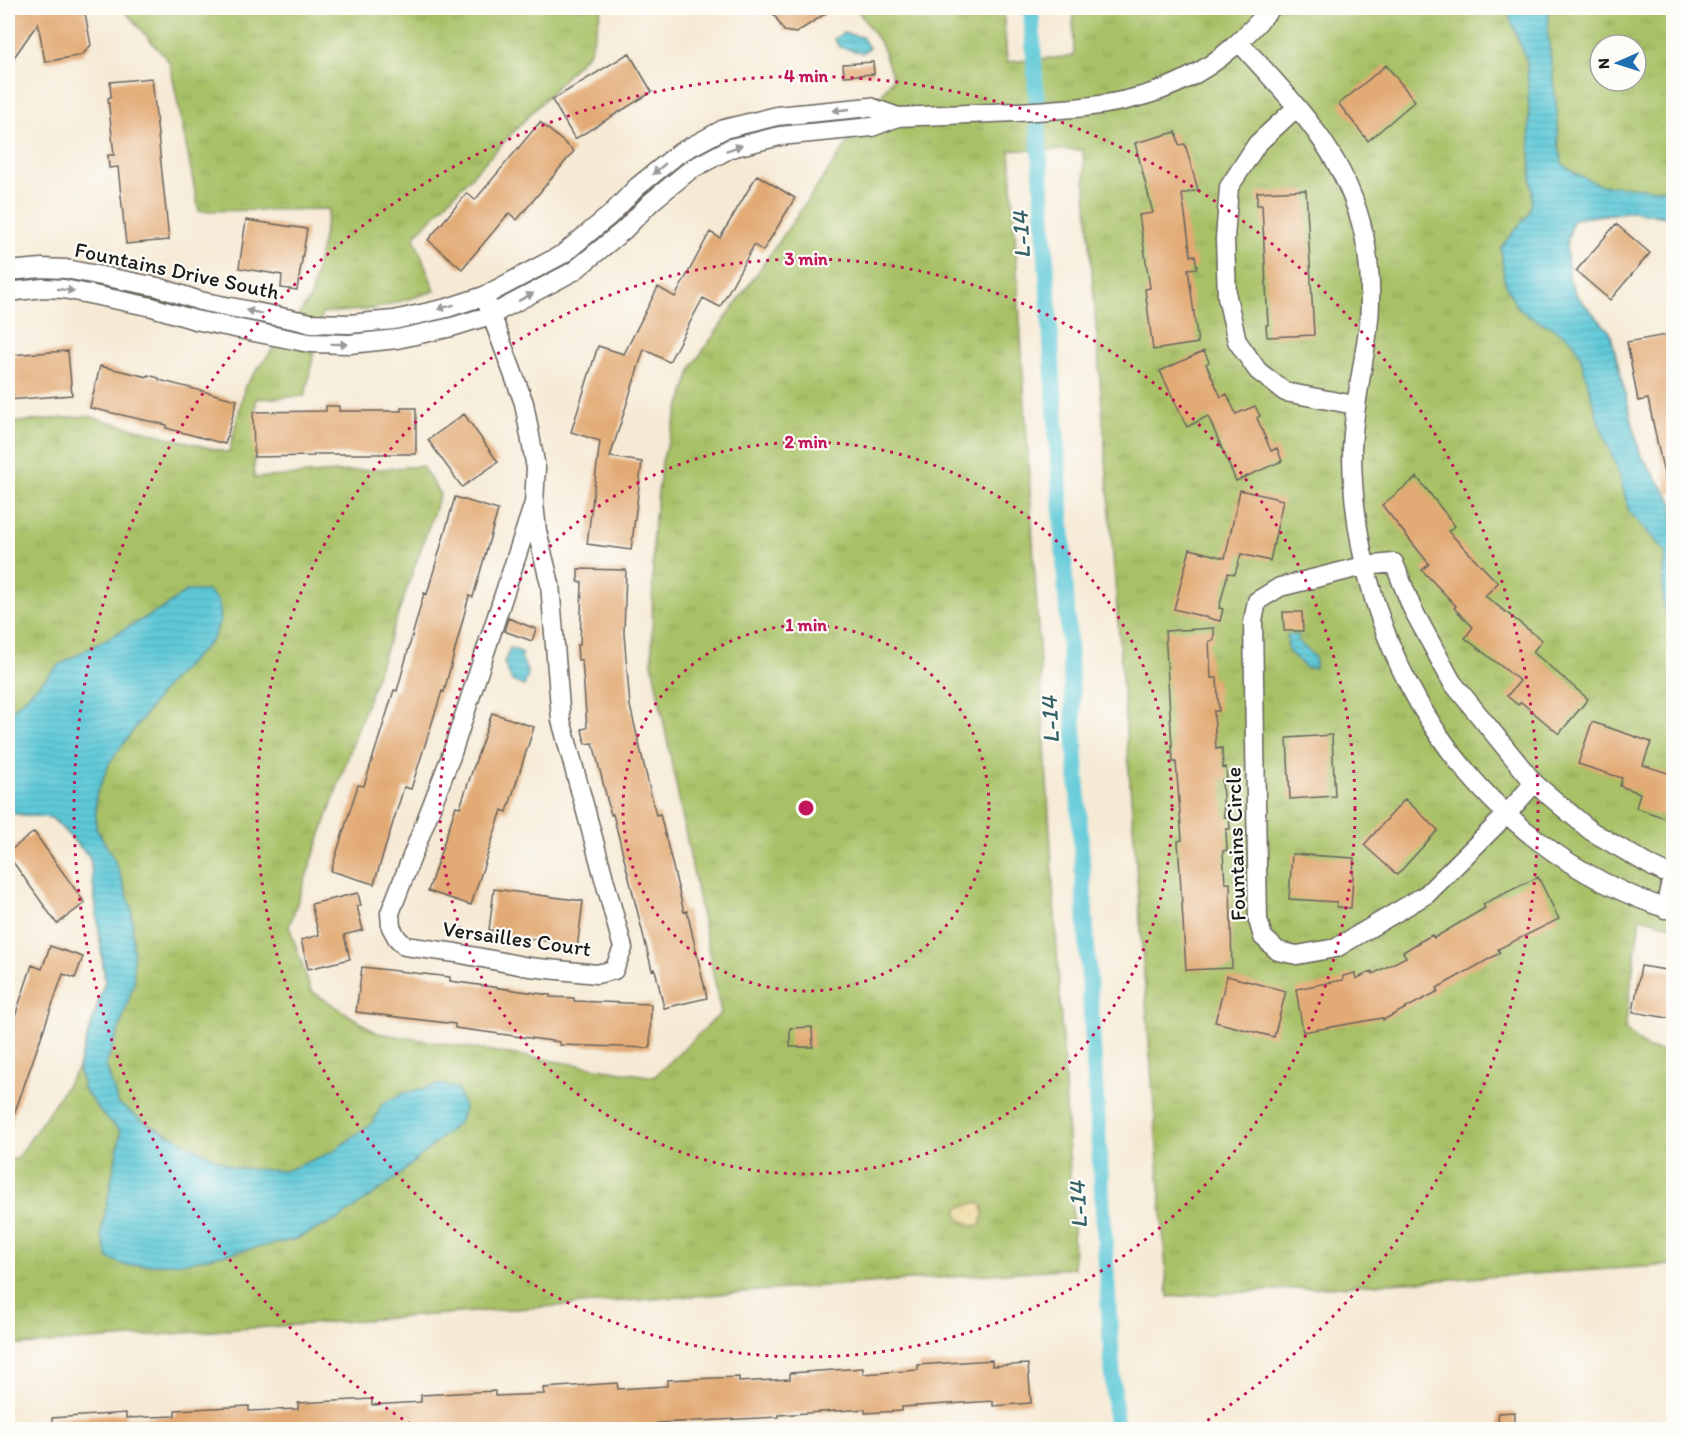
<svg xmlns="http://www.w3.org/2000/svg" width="1681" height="1437" font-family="Itim,sans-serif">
	<defs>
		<pattern id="grass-tufts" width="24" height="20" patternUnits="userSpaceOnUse" patternTransform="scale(1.5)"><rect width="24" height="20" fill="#a8c166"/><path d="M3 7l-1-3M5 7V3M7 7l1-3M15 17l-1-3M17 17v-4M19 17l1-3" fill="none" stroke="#90a558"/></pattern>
		<pattern id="sand-dots" width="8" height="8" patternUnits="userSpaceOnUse" patternTransform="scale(1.5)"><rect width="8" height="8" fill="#eeda9e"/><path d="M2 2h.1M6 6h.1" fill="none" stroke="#ccba88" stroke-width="1.8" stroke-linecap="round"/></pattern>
		<pattern id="water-rules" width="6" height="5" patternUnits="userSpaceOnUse" patternTransform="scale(1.5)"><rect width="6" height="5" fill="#5ec9d8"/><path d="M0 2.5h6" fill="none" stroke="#51acb9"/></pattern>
	</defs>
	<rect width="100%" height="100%" fill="#fdfcf7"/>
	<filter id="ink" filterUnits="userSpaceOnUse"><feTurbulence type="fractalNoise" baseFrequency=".0167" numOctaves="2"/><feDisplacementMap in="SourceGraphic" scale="12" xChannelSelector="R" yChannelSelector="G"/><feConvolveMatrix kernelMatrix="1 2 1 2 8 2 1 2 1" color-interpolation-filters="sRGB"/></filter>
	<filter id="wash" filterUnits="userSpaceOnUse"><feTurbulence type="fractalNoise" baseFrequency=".008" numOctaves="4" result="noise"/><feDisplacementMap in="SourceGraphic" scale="24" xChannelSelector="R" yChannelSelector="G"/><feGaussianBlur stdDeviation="1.35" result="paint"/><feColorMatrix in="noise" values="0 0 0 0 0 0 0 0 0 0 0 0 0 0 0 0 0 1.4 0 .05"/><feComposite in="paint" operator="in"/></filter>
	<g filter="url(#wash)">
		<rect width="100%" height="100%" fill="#f6ead5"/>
		<path fill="url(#grass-tufts)" stroke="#626e41" stroke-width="1.5" fill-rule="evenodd" d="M122,8H602L590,51L414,237L435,291L374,309L322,313L305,396L256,399L254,478L422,466L440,494L289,926L311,991L377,1033L654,1077L721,1013L652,663L653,533L662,461L693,365L893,78L881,44L856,8H1003L1007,62L1074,56L1073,8H1673V218L1633,211L1573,219L1566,246L1569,279L1577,296L1610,332L1640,454L1673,503V926L1640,917L1625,1030L1648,1049L1673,1051V1265L1168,1297L1083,150H1010L1073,1223L1074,1268L8,1346V1160L17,1159L78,1068L105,981L90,857L52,818L8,813V423L87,416L229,453L245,386L310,299L329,209L199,211L170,63ZM1600,45H1636V81H1600Z"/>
		<path fill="url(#sand-dots)" stroke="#857b5d" stroke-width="1.5" d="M978,1202L982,1204C985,1213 984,1219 979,1226L970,1225L958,1218V1208Z"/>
		<path fill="url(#water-rules)" stroke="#3d727a" stroke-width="1.5" d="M1506,8H1549L1548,35L1557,112L1559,147L1562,163L1575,173L1599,185L1673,190V218L1633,211L1573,219L1566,246L1569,279L1577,296L1610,332L1640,454L1673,503V632C1658,605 1663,582 1666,553L1629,511L1619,474L1599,423L1580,355L1572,340L1552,327L1528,316L1515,304L1504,280L1501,247L1528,215L1532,201L1527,62Z
			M843,33L862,37L869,48L862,53L840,47L834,39Z
			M186,591H208L219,602L221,618L213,639L167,685L110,762L96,796V827L115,861L132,908L134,983L120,1027L106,1065L118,1103L143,1121L234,1168L285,1171L332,1152L373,1122L382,1104L404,1093L441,1084L458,1089L464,1108L460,1121L395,1179L339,1219L293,1240L189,1262L126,1266L108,1258L101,1233L121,1132L100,1111L84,1090L78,1068L105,981L90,857L52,818L8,813V714L60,664L165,607Z
			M1287,635H1298V641L1315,657V668H1306L1288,651Z
			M510,648L523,653L521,657L528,674L524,686L512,681L504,663Z"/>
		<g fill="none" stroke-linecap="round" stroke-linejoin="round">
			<path stroke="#5ec9d8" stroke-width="16" d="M1031,8L1116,1430"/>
		</g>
		<g id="blocks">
			<path fill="#e2aa74" d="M11,8H84L91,45L82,55L45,62L38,23L8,66V13Z
				M770,8H834L796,33L784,31Z
				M629,53L652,92L575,139L552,100Z
				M873,62L874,74L844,76L843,64Z
				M1386,65L1415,101L1368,141L1339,104Z
				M152,78L169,240L126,244L118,167L109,168L108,155H114L108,98L111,97L110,82Z
				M540,122L574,151L517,220L509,213L462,269L428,240L467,193L475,200Z
				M1176,132L1179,145L1185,144L1198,190L1182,194L1191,256L1195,255L1197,268L1188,269L1198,343L1153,350L1145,289L1150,288L1139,215L1153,213L1135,143Z
				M757,175L795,198L763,251L754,245L720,307L703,298L669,362L644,349L610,457L642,462L631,550L587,544L600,441L571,432L598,346L624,354L658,287L675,297L710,232L720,238Z
				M1306,190L1314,335L1267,337L1266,325H1268L1262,205H1257V192Z
				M246,220L307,229L297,290L281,288L282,275L239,268Z
				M1616,224L1650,253L1610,300L1576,271Z
				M1671,334L1674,349V493H1668L1648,399L1638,401L1627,342Z
				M68,351L72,395L8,400V355Z
				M1204,351L1209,362L1206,364L1221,397L1227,394L1236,414L1255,406L1260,416L1257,418L1271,451L1277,448L1282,461L1236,481L1208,416L1187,427L1160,371Z
				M100,366L148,377V375L159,378V380L237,400L225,444L166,428L167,425L90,408Z
				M326,406H339V411H401V408H416V454H314V456L254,457L253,412L326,411Z
				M464,414L498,462L462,487L428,440Z
				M1417,477L1455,526L1448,531L1498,583L1485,596L1542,640L1533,652L1588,699L1559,734L1521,702L1518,705L1507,696L1520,681L1465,638L1473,627L1454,608L1456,606L1422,570L1429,564L1382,505Z
				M1240,490L1283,500L1270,561L1241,554L1235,574L1228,573L1219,608L1223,609L1220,621L1174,609L1190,549L1225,558Z
				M455,497L498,510L473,597L469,596L444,692L442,691L411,789L404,787L374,884L331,871L358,785L364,786L394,690L397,691L424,593L427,594Z
				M578,569L626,570L624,633L630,706L656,815L660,814L684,912L687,911L707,998L664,1008L655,969L652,970L613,814L611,815L593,743L585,744L582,729L587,728L582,660H578L577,645H580L582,582H578Z
				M1283,612H1302L1303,631H1284Z
				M508,618L536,629L532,641L504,631Z
				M1214,628V640L1209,641L1211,678H1217L1218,698L1219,711H1214L1216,749L1222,748L1223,768L1226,767L1227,779L1222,780L1224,817H1229L1230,829H1226L1227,850L1223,851L1225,883H1230L1232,968L1186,970L1178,841L1182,840L1176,762H1173L1165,631Z
				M492,713L534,727L507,812L502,810L471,905L428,891L456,806L460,807Z
				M1592,722L1651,742L1643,765L1674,775V821L1636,808L1640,793L1620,786L1622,778L1578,764Z
				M1332,735L1335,796L1290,799L1287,738Z
				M1405,799L1438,830L1397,875L1364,845Z
				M34,832L85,903L57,924L8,855V852Z
				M1292,854L1354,858L1351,908L1337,907V902L1289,899Z
				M1538,877L1559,919L1498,949L1500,953L1437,988L1439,991L1383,1020V1018L1303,1032L1296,989L1343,980V976L1355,973L1356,979L1372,971L1373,974L1406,957L1403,952L1421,941L1432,935L1434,938L1485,908L1483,904Z
				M494,889L583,901L577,949L564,948V944L508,935V932L489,930Z
				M358,893L361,906H357L363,930L344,935L350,959L308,969L301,940L319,935L311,904Z
				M50,946L83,957L75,978L63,974L9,1129L8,1128V1037L32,965L42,969Z
				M1641,966L1672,971L1674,1019L1633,1012Z
				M362,967L450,977V981L550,995V997L574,998V1001L651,1004L650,1048L560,1045V1042L455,1028V1024L356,1012Z
				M1227,976L1286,991L1274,1037L1215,1022Z
				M812,1027L813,1047H790V1028Z
				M992,1360V1366L1028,1364L1031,1403L993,1406V1401L902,1407V1411L865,1413V1409L779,1415V1417L657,1423V1427L623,1430H620V1424L543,1430H53L52,1418L126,1413V1418L175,1416V1410L249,1406V1411L298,1409V1403L372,1399V1405L421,1402V1395L495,1391V1396L544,1394L543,1388L617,1383L618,1389L667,1386V1380L739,1377V1382L790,1379V1373L863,1368V1374L918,1370V1365Z
				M1515,1412V1430H1499L1498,1413Z"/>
		</g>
	</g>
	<g filter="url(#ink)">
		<use href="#blocks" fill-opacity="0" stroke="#68645d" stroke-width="1.5"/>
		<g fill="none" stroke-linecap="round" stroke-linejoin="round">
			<defs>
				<path id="minor" d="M1239,42C1293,102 1346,153 1364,235C1370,265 1372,298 1368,329C1363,370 1353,409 1352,450C1352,654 1474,849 1674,911
					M1297,107L1257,144L1229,187L1225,239L1227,297L1237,341L1258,371L1285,392L1355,405
					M8,271L42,268L66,269L158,287L200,301L311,323L349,324L394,320L447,308L484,296L563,254L610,215L637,187L679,153L724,129L777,116L870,107L898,117
					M8,292L43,288L64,289L152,307L195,320L309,343L350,344L397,339L452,327L491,315L574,271L624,230L651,202L690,170L731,148L780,136L872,127L898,117C937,115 976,114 1016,112C1073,109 1132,106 1184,80C1219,63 1246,37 1271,8
					M487,303L524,403L536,468L534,503
					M534,503L537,531L550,584L561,720L623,948L614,970L597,974L529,967L456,953L405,946L397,938L391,927L390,913L451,756Z
					M1534,783L1507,814L1427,894L1336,948L1297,955L1278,951L1263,937L1258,920L1253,621L1257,601L1280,587L1364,566L1394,563L1412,608L1452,682L1534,783L1591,831L1653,867L1672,876L1665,909"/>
			</defs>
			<use href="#minor" stroke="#68645d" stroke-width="21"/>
			<use href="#minor" stroke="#fff" stroke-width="18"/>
		</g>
		<defs><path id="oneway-solid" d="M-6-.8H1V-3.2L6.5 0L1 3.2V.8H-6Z" transform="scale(1.5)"/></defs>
		<g fill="#999">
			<use href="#oneway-solid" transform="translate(841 110) rotate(174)"/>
			<use href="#oneway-solid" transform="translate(734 148) rotate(-19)"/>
			<use href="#oneway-solid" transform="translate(659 169) rotate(140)"/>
			<use href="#oneway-solid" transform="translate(66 290) rotate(7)"/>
			<use href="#oneway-solid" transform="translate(526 297) rotate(-27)"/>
			<use href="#oneway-solid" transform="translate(446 307) rotate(165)"/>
			<use href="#oneway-solid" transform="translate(254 312) rotate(-168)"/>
			<use href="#oneway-solid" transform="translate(339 344) rotate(1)"/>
		</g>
	</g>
	<g fill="none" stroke="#c2185b" stroke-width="3" stroke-dasharray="3 6">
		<circle cx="806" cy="808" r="183"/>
		<circle cx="806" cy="808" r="366"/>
		<circle cx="806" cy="808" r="549"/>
		<path d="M418 1429A732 732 0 1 1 1194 1429"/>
	</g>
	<g text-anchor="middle" stroke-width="4.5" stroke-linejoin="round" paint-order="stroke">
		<g font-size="22" fill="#1c1c1c" stroke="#fdfcf7">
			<text transform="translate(177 270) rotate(12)" y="8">Fountains Drive South</text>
			<text transform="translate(1235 844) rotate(-92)" y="8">Fountains Circle</text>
			<text transform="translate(517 938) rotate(8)" y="8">Versailles Court</text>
		</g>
		<g font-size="24" font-style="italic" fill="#366167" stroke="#fdfcf7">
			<text transform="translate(1021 235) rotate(-93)" y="8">L-14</text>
			<text transform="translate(1050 720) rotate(-93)" y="8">L-14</text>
			<text transform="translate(1078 1205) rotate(-93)" y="8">L-14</text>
		</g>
	</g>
	<circle cx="806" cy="808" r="9" fill="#c2185b" stroke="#fdfcf7" stroke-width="3"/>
	<g font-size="18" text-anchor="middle" font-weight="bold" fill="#c2185b" stroke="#fdfcf7" stroke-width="4.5" stroke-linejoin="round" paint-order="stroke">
		<text x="806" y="82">4 min</text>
		<text x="806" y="265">3 min</text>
		<text x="806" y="448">2 min</text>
		<text x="806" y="631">1 min</text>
	</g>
	<rect width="1681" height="1437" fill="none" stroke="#fdfcf7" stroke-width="30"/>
	<g transform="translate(1618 63) rotate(267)"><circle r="28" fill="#fdfcf7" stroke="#a3a29f" stroke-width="1.5"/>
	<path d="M0-4.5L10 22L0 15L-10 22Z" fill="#1f6fb2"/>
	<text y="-9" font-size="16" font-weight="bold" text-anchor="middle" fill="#1c1c1c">N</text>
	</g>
</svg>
